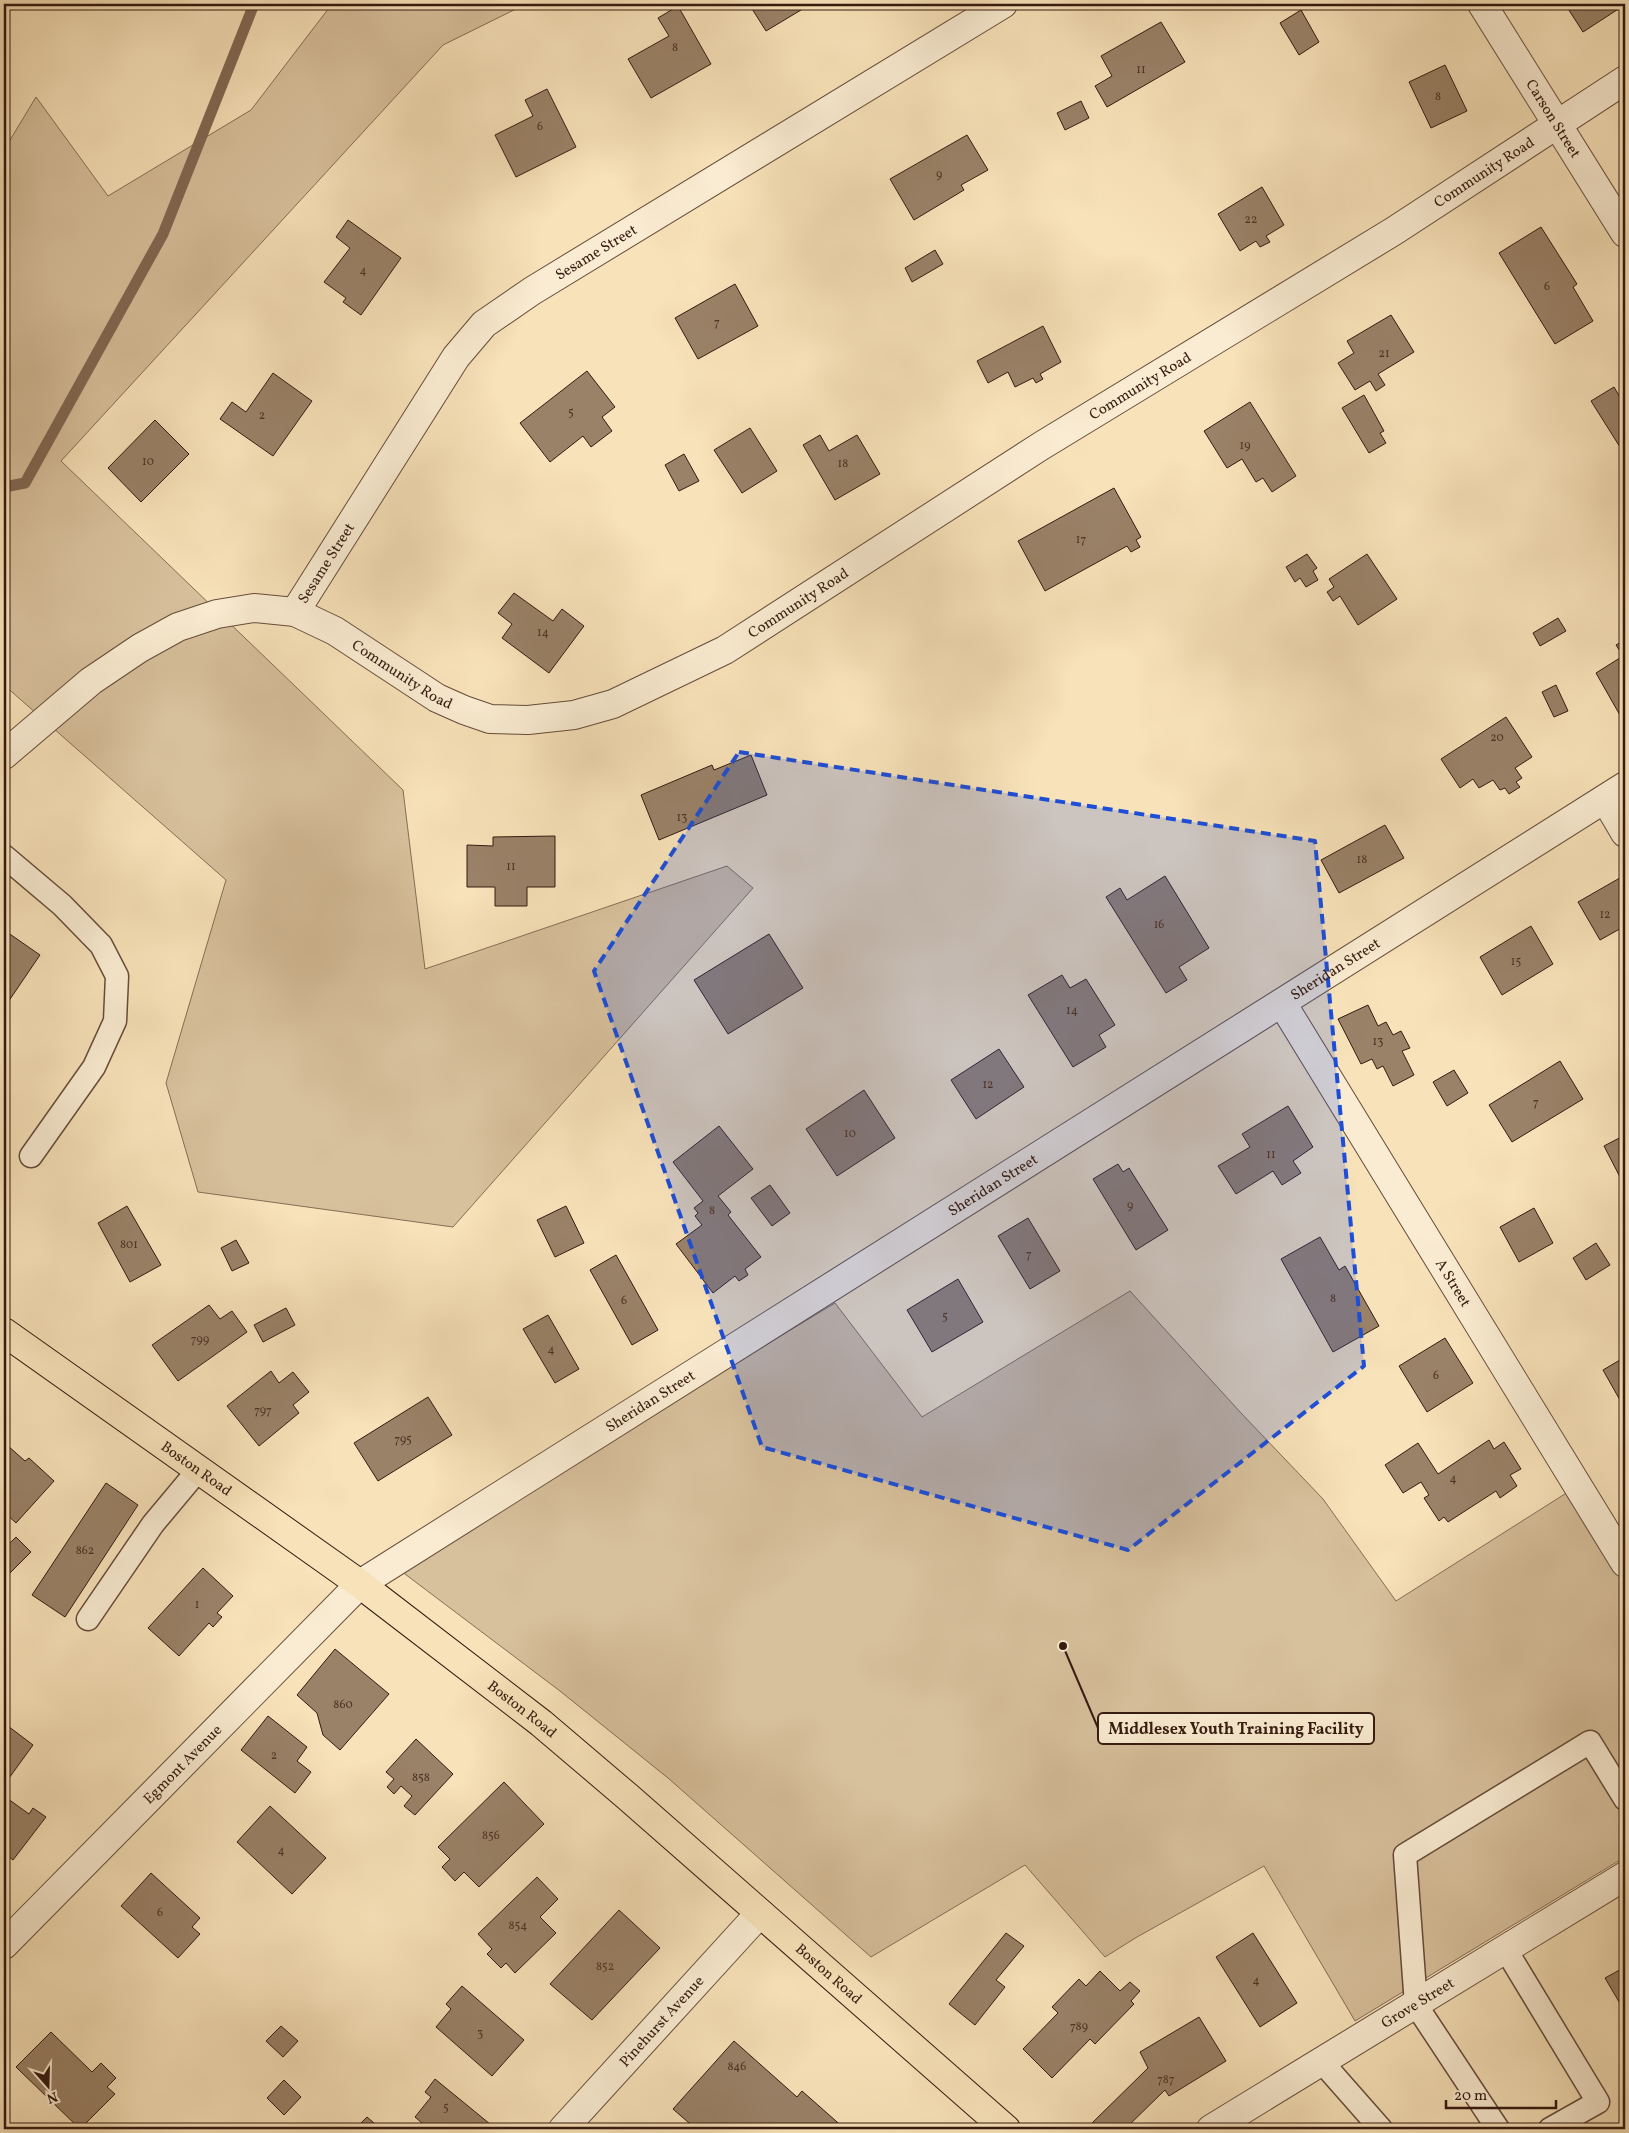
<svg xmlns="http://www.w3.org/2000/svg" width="1629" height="2133" font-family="Vollkorn,serif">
	<rect width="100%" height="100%" fill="#f8e2b9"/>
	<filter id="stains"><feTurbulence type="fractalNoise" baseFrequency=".004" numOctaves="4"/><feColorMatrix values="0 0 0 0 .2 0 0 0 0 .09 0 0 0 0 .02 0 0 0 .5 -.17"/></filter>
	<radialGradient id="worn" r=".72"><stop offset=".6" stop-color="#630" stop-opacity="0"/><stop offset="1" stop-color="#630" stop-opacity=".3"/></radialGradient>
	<path fill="#d7c09c" stroke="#866d56" d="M332,4H526L443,45L61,461L403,790L425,969L727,866L753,888L453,1227L198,1192L166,1083L226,880L4,685V150L36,97L108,196L251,110Z
		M1130,1291L1241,1413L1323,1499L1396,1601L1568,1492L1625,1582V1857L1355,2021L1264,1866L1137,1937L1105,1957L1025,1865L871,1957L668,1778L560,1691L397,1568L835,1303L922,1417Z"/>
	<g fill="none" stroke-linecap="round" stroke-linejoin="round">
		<path stroke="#816953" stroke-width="11" d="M4,487L25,483L163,234L254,4"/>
	</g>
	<path fill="#9a8268" stroke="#341a10" d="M749,4H811L766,31Z
		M1565,4H1621L1623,6L1583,32Z
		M678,6L711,64L651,98L628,59L669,36L658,18Z
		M1301,10L1319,42L1299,55L1280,23Z
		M1161,22L1185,62L1107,107L1095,86L1112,76L1101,56Z
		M1445,65L1467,111L1431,128L1409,82Z
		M547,89L576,147L516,177L495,135L533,116L525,100Z
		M1081,101L1089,118L1065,130L1057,113Z
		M967,135L988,170L961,185L964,190L914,220L890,179Z
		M1262,187L1284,225L1266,236L1270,242L1260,247L1256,241L1240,251L1218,214Z
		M348,220L401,258L361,315L343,302L346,298L324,282L350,248L336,237Z
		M1541,227L1577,284L1573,287L1593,321L1555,344L1499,253Z
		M935,250L943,264L912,282L905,268Z
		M735,284L758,326L698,359L675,318Z
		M1391,315L1414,352L1378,374L1385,385L1376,391L1370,381L1355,390L1338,363L1354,353L1347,341Z
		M1043,326L1061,362L1040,374L1043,379L1036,383L1033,378L1015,387L1008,372L988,383L977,361Z
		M587,371L615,407L602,417L612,431L591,447L583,436L550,462L520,423Z
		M273,373L312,401L273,456L220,419L232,402L246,412Z
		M1614,387L1625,406V455L1591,401Z
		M1364,395L1384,431L1380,433L1386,443L1369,453L1342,408Z
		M1250,402L1296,476L1272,492L1263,478L1256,482L1242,459L1227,468L1204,431Z
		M155,420L189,454L141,502L108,468Z
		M750,428L777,471L742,493L714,450Z
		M820,435L829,451L857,435L880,474L835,500L803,445Z
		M684,454L699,481L679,491L665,465Z
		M1114,488L1141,537L1136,540L1140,547L1131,552L1127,546L1045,591L1018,541Z
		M1307,554L1317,568L1313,571L1318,580L1306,587L1300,578L1295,582L1286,567Z
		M1367,554L1397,599L1358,625L1340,596L1333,601L1327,592L1334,587L1329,579Z
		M514,593L553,621L562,609L584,626L549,673L502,638L512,624L498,613Z
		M1558,618L1566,631L1540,646L1533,633Z
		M1625,640V714L1621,717L1596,673L1623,656L1616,645Z
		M1556,685L1568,711L1554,717L1542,692Z
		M1506,717L1532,757L1515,768L1522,778L1516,782L1520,787L1509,794L1505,788L1500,790L1493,780L1479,788L1473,779L1460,788L1441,759Z
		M751,755L767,795L659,840L641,795L712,765L714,770Z
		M1385,825L1404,858L1339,893L1321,860Z
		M555,836V887H527V906H495V887H467V845L493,846V837Z
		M1625,875V926L1600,940L1578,902Z
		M1165,876L1209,948L1179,967L1187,980L1166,993L1106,897L1120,888L1127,900Z
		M1531,926L1553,964L1502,995L1480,957Z
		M4,930L40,955L4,1008Z
		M769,934L803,988L728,1034L694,980Z
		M1062,975L1070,988L1086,979L1115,1025L1099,1035L1106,1047L1073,1067L1028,995Z
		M1368,1005L1378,1026L1386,1022L1393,1035L1401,1031L1410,1048L1402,1051L1414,1075L1393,1086L1383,1066L1377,1069L1372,1059L1361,1064L1338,1019Z
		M999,1049L1024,1087L976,1119L951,1080Z
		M1560,1061L1583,1099L1512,1142L1489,1105Z
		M1454,1070L1468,1093L1447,1106L1433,1082Z
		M864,1090L895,1138L837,1176L806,1129Z
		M1288,1106L1313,1147L1293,1161L1301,1173L1282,1185L1273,1171L1236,1194L1218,1166L1250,1147L1242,1134Z
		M719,1126L753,1169L718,1196L731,1212L728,1215L761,1257L745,1269L748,1275L739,1281L735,1276L713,1293L676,1244L702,1225L695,1216L698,1213L694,1208L703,1201L673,1162Z
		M1623,1136L1625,1140V1174L1620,1177L1604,1146Z
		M1118,1164L1123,1172L1129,1168L1168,1230L1136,1250L1093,1179Z
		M770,1185L790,1213L772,1226L751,1198Z
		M127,1206L161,1265L130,1282L98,1223Z
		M566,1206L584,1243L555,1257L537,1220Z
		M1534,1208L1553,1243L1519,1262L1500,1227Z
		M1028,1218L1060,1271L1030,1289L998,1236Z
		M1320,1237L1339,1270L1345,1266L1379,1326L1333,1352L1281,1259Z
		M236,1240L249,1263L232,1271L221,1248Z
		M1596,1243L1610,1265L1586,1280L1573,1258Z
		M616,1255L658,1330L632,1345L590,1270Z
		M958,1279L983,1322L932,1352L907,1310Z
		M209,1305L220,1319L232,1311L247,1332L178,1381L152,1345Z
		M286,1308L295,1325L263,1342L254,1325Z
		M548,1315L579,1369L555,1383L523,1329Z
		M1445,1338L1473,1383L1427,1412L1399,1366Z
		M1625,1357V1409L1603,1370Z
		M271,1371L279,1383L293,1372L309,1392L293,1405L299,1413L259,1446L227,1406Z
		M428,1397L452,1435L378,1481L354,1443Z
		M1489,1440L1494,1449L1504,1442L1521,1469L1510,1475L1517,1486L1500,1498L1496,1491L1448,1522L1444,1517L1439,1521L1424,1498L1429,1495L1421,1482L1403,1493L1385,1465L1418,1443L1438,1474Z
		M7,1445L25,1461L29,1458L54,1481L16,1523L4,1512V1448Z
		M106,1483L138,1505L65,1617L32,1595Z
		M16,1537L31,1552L4,1579V1549Z
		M203,1568L233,1596L217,1613L222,1617L213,1627L209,1623L179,1656L148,1628Z
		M335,1649L389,1694L340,1750L323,1735L317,1713L297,1695Z
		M268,1716L307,1747L297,1761L311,1772L295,1793L241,1750Z
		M4,1723L33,1745L4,1785Z
		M416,1739L453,1774L415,1815L404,1806L412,1796L401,1786L394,1794L387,1787L394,1779L386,1772Z
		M504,1782L544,1824L479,1887L464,1872L455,1881L442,1867L450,1859L438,1847Z
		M4,1796L29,1814L33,1808L46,1817L13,1860L4,1853Z
		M270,1806L326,1858L292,1894L237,1842Z
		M151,1873L200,1918L192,1927L200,1934L178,1958L121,1906Z
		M537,1877L558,1899L540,1917L556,1933L515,1973L506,1963L501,1968L487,1954L492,1949L478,1934Z
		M619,1910L660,1948L592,2020L550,1984Z
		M1006,1933L1024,1946L996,1980L1005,1987L975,2025L949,2004Z
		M1253,1933L1297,2003L1260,2027L1216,1957Z
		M1625,1967V2012L1605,1978Z
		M1100,1971L1120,1991L1130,1982L1140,1991L1131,2001L1134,2004L1095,2044L1090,2039L1052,2078L1023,2049L1058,2013L1052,2007L1079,1979L1086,1986Z
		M462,1986L524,2040L492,2076L436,2027L451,2009L446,2004Z
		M1199,2017L1226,2061L1169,2096L1165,2090L1125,2129H1094L1090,2125L1148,2068L1140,2052Z
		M281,2026L298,2041L283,2057L266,2041Z
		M51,2032L92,2072L101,2063L116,2078L107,2087L115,2094L80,2129L16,2067Z
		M734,2041L797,2097L802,2091L845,2129H696L673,2109Z
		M435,2079L490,2124L485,2129H429L415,2117L431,2097L425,2092Z
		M284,2080L301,2097L284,2115L267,2098Z
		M367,2117L381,2129H355Z"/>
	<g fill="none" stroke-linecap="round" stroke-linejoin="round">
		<defs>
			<path id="service" d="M4,856L62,905L101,945L117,976L115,1021L94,1067L31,1156
				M88,1619L153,1524L199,1469
				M1506,1950L1598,2102L1550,2129
				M1322,2062L1381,2129
				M1498,2129L1416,2005L1405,1855L1590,1742L1625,1799"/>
			<g id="minor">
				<path id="s1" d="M1482,4L1625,233"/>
				<path id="s2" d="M295,612L456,357L484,324L532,291L1003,4"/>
				<path id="s3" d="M4,755L91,681L140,648L178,627L217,614L254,608L295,612L335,631L437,698L464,710L490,719L528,720L574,715L613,704L725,650L1041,446L1394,231L1625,80"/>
				<path d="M1605,799L1625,833"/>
				<path id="s4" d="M1282,1003L1625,1563"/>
				<path id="s5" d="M4,1945L360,1584L1625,786"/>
				<path id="s6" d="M563,2129L760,1913"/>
				<path id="s7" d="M1211,2129L1625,1876"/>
			</g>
			<g id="primary">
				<path id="s8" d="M4,1332L360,1584L541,1723L628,1797L1006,2129"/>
			</g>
		</defs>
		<use href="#service" stroke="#654c3a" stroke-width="25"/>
		<use href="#minor" stroke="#654c3a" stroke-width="30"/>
		<use href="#primary" stroke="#341a10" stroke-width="30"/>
		<use href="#service" stroke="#faecd2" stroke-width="22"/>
		<use href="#minor" stroke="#faecd2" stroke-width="28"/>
		<use href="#primary" stroke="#f8e2b9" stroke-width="28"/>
	</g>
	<path fill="#1d4ed8" fill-opacity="0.2" stroke="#1d4ed8" stroke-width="4" stroke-dasharray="10 6" stroke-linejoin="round" d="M739,752L1315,841L1364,1366L1128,1550L762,1447L594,971Z"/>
	<g text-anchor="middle" stroke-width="4" stroke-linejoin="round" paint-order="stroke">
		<g font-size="12" fill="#4e3426">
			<text x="675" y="51">8</text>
			<text x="1141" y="73">11</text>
			<text x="1438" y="100">8</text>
			<text x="540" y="130">6</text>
			<text x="939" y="178">9</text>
			<text x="1251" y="223">22</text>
			<text x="363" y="274">4</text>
			<text x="1547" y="290">6</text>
			<text x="717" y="326">7</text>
			<text x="1384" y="357">21</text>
			<text x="571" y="416">5</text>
			<text x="262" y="419">2</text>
			<text x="1245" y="449">19</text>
			<text x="148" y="465">10</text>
			<text x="843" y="467">18</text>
			<text x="1081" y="543">17</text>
			<text x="543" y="636">14</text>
			<text x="1497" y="741">20</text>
			<text x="682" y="821">13</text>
			<text x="1362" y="863">18</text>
			<text x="511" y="870">11</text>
			<text x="1605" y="918">12</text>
			<text x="1159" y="928">16</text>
			<text x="1516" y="965">15</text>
			<text x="1072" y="1014">14</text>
			<text x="1378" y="1045">13</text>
			<text x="988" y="1088">12</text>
			<text x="1536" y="1106">7</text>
			<text x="850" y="1137">10</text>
			<text x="1271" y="1158">11</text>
			<text x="1130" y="1209">9</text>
			<text x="712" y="1214">8</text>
			<text x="129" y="1248">801</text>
			<text x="1029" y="1258">7</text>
			<text x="1333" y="1302">8</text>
			<text x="624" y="1304">6</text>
			<text x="945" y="1320">5</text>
			<text x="200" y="1343">799</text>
			<text x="551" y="1353">4</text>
			<text x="1436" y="1379">6</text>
			<text x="263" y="1414">797</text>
			<text x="403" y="1443">795</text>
			<text x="1453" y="1482">4</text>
			<text x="85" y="1554">862</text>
			<text x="197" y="1608">1</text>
			<text x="343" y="1708">860</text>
			<text x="274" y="1759">2</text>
			<text x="421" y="1781">858</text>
			<text x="491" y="1839">856</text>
			<text x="281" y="1854">4</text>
			<text x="160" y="1916">6</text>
			<text x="518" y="1929">854</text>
			<text x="605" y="1970">852</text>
			<text x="1256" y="1984">4</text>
			<text x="1079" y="2030">789</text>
			<text x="480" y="2037">3</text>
			<text x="737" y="2070">846</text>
			<text x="1166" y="2083">787</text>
			<text x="446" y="2111">5</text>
		</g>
		<g font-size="15" fill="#341a10" stroke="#faecd2">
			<text dy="5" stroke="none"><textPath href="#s1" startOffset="135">Carson Street</textPath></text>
			<text dy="5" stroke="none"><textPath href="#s3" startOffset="1706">Community Road</textPath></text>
			<text dy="5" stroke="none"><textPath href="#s2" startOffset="478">Sesame Street</textPath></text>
			<text dy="5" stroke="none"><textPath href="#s3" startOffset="1301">Community Road</textPath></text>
			<text dy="5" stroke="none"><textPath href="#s2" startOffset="58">Sesame Street</textPath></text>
			<text dy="5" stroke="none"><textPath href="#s3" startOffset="896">Community Road</textPath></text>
			<text dy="5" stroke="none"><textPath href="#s3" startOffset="461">Community Road</textPath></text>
			<text dy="5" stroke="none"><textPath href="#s5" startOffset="1660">Sheridan Street</textPath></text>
			<text dy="5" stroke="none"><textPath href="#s5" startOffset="1255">Sheridan Street</textPath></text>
			<text dy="5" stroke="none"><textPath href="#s4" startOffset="328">A Street</textPath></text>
			<text dy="5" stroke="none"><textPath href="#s5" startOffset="850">Sheridan Street</textPath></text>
			<text dy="5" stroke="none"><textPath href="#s8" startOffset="236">Boston Road</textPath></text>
			<text dy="5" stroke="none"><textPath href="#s8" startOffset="641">Boston Road</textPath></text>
			<text dy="5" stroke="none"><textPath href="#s5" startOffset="254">Egmont Avenue</textPath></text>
			<text dy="5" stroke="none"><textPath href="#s8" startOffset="1046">Boston Road</textPath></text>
			<text dy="5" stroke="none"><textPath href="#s7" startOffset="242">Grove Street</textPath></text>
			<text dy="5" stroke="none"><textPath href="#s6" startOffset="146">Pinehurst Avenue</textPath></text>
		</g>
	</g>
	<path fill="none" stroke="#341a10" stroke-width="2" d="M1063 1646L1098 1728"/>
	<circle fill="#341a10" stroke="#faecd2" stroke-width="2" cx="1063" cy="1646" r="5"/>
	<rect fill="#faecd2" stroke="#341a10" stroke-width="2" x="1098" y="1713" width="276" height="31" rx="5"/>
	<g font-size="16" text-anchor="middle" font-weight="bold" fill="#341a10">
		<text x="1236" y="1734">Middlesex Youth Training Facility</text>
	</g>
	<rect width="1629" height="2133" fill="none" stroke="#f8e2b9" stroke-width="20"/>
	<rect x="5" y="5" width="1619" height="2123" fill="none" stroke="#341a10" stroke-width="2.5"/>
	<rect x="10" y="10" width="1609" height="2113" fill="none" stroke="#341a10"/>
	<g transform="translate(48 2086) rotate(160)" stroke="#faecd2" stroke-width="4" paint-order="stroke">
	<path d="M0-4L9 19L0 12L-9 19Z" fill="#341a10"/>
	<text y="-8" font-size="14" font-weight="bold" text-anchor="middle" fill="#341a10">N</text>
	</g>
	<path d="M1446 2100v8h110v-8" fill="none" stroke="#341a10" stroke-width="2.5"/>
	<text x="1454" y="2100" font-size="15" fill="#341a10" stroke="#faecd2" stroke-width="4" paint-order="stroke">20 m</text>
	<rect width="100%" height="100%" filter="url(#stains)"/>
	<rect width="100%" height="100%" fill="url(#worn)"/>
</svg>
